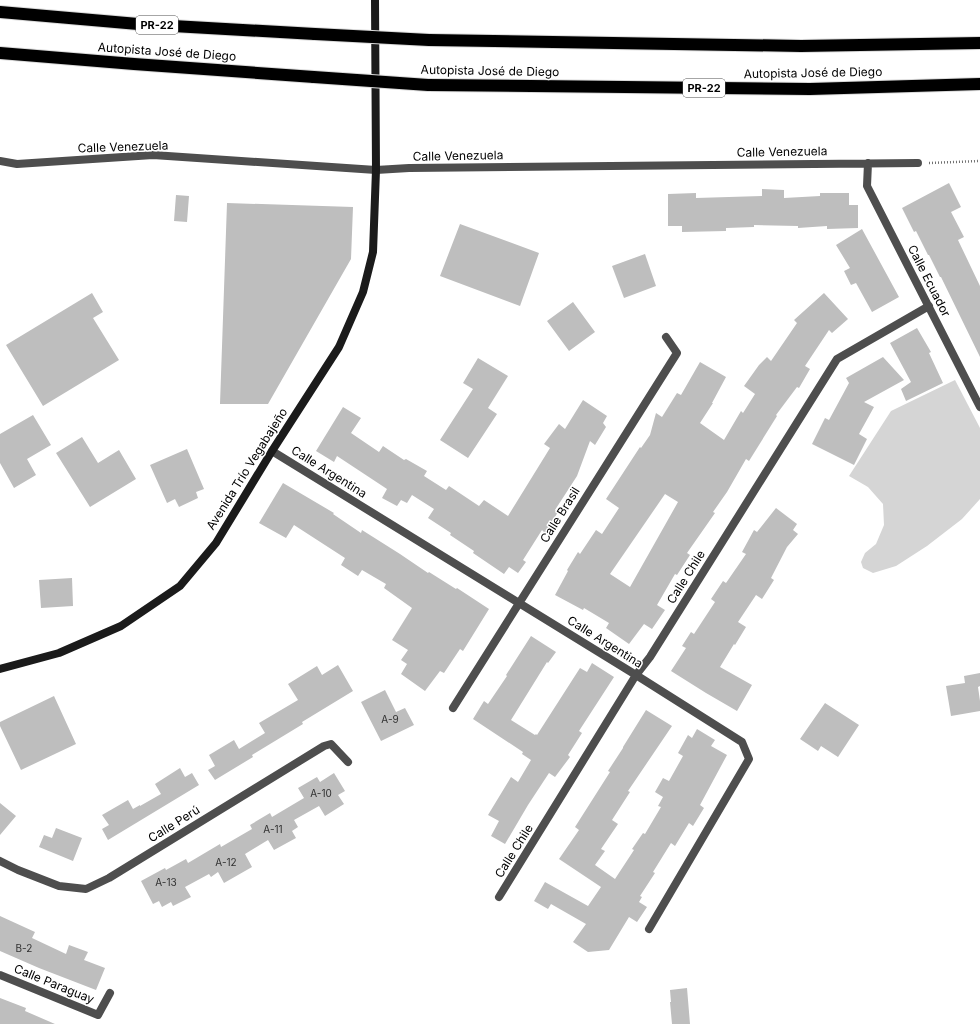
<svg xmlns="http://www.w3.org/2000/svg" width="980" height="1024" font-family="Inter,sans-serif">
	<rect width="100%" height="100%" fill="#fff"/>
	<path fill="#d5d5d5" d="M955,380L980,428V499L962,519L927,546L896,566L873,573L863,568L861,562L865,553L876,544L884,525L883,504L868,487L849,476L891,411Z"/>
	<path fill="#bebebe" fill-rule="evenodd" d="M949,183L961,207L951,212L964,237L958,240L980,286V357L941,277H940L929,255H928L916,231L914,232L902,208Z
		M762,189L784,190V198L820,196V193H849V205H858V228L827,229V226L798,228V226L754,225V227L726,228V231L682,232V226H668V194L696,193V198L762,196Z
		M176,195L189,196L187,222L174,221Z
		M227,203L353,207L351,259L268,404H220Z
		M460,224L539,253L520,306L440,276Z
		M862,229L899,297L872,312L856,283L851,285L844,271L850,268L836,245Z
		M645,254L656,286L624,298L612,266Z
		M92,293L103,312L93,318L119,360L43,406L6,345Z
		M824,293L848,319L832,333L829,330L805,366L810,369L799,388L797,387L776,415L777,416L749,461L746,459L727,492L713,512L715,513L687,553L690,555L677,575L675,574L657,605L665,610L652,629L644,624L629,644L606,628L609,623L584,608L583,610L555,595L568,571L567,570L578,552L580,554L596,530L602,534L619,508L606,499L640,447L641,448L650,435L656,413L662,417L677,393L681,395L700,362L726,377L712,403H713L700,423L724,440L741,411L743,413L755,394L744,386L759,365L767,357L771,361L797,323L794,320ZM665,494L678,502L630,587L610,574Z
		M573,302L595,332L569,351L547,321Z
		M917,328L931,352L929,353L943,383L906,401L901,389L911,382L890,343Z
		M883,357L904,380L864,402L874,407L859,434L867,439L854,465L812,444L825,418L829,420L849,383L846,378Z
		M478,358L508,376L488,408L497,414L468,458L440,440L473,389L463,383Z
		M583,400L607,416L603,423L606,427L595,445L590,441L577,476L555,510L558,512L545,533L542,530L523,560L526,562L518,573L509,567L504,574L473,553L474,551L450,535L451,533L428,518L434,509L412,495L407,503L401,500L397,506L382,498L387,489L337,456L334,462L316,451L343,407L361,418L351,433L379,452L383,446L404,460L406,459L427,471L424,476L446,490L449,486L479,506L484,500L508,516L550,448L544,444L559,424L565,429Z
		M33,415L51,445L27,459L36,475L14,488L0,463V434Z
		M82,437L98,463L119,450L136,479L90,507L56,453Z
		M187,449L204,489L196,492L198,498L179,507L175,499L167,503L150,465Z
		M283,483L334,513L333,514L361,533L362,530L400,554L428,573L429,572L456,589L457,588L489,609L463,651L460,649L444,673L440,671L425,691L401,674L407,664L401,660L408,650L392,640L412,608L384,588L386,584L362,570L358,576L341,565L345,558L294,525L286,538L259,523Z
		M776,508L797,524L793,530L798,534L787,547L771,578L774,580L762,599L756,595L738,622L746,627L735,645L734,644L720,667L752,685L737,711L706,693L671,671L686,648L682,646L691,632L694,634L715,602L711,599L723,581L726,583L746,554L742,552L754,530L757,532Z
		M72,578L73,606L41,608L39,580Z
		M531,636L556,652L548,663L547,662L511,720L535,735L536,734L537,735L580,668L587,672L592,663L614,677L579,731L582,733L568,755L570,757L555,777L549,773L528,805L505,844L491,836L499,821L488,815L511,777L518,782L531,760L522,754L523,752L473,719L484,701L488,704L507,676L506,675Z
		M338,665L353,691L302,722L303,724L252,755L253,757L215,780L208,770L215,766L209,755L234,740L239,749L265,733L259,723L298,700L288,684L317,666L322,675Z
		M980,673V686L978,687L980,701V711L951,716L946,686L965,683L964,676Z
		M385,690L396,712L405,708L414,725L381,741L361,702Z
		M54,696L76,744L21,770L0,726V722Z
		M825,703L859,725L838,757L821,746L818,751L800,739Z
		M646,710L672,726L628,791L630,792L612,820L618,824L601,849L605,851L595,865L615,879L634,850L632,849L643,833L645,834L661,807L658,806L663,797L655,792L663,778L669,781L683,756L678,753L688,735L692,738L697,729L715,740L711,746L727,755L700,805L704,808L693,826L689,823L675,846L671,843L653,872L655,873L640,896L642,897L639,902L647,907L637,922L629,917L609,950L588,952L573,942L586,924L551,904L548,909L534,901L545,882L588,906L601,887L559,859L579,830L575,827L610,772L608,771L623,748V747Z
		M180,768L185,777L192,773L199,785L108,840L102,829L109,825L102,815L128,800L133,809L140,805V806L161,794L155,784Z
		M334,773L345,791L338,795L344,804L325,816L319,806L294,820L298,827L292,831L296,838L274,850L268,840L245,854L252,867L224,883L218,872L211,877L209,874L185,887L191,897L173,906L171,902L162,907L159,901L153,904L141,881L165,868L166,870L186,859L188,863L220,844L221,847L252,829L250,825L270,813L272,817L304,798L298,788L317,777L320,782Z
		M0,803L16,816L0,835Z
		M56,828L82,838L73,861L39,847L44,835L52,838Z
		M0,916L35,932L32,938L66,954L69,945L88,952L84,960L105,968L96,990L39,968L0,951Z
		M687,988L690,1024H672L670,1002H671L670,990Z
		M0,998L26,1008L25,1011L55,1024H0Z"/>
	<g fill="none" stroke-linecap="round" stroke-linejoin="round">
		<defs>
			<path id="highway" d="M0,12L138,24L315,34
				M429,40L801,46L980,43
				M0,53L134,64L314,77
				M428,85L810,89L980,84"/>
		</defs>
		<use href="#highway" stroke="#dbdbdb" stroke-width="14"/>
		<path stroke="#707070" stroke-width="2.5" stroke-dasharray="1 2" stroke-linecap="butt" d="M929,163L980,161"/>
		<path stroke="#4e4e4e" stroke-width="8" d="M0,161L17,164L153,155L376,170L409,168L918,163
			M868,163L867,186L980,407
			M272,451L636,675L742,742L749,759L649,929
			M453,708L677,353L666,337
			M0,861L18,870L59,886L86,889L109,878L324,746L331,744L348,762
			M499,897L636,675L650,657L837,359L929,306
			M0,975L98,1015L110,993"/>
		<path stroke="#1b1b1b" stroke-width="8" d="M0,669L59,653L121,626L180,586L216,543L272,451L339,347L363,292L373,252L376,170L375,0"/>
		<use href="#highway" stroke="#000" stroke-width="12"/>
		<defs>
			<path id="highway-bridge" d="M315,34L429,40
				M314,77L428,85"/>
		</defs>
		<use href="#highway-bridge" stroke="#dbdbdb" stroke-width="14" stroke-linecap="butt"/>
		<use href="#highway-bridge" stroke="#000" stroke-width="12"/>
	</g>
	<g text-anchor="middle" stroke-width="3" stroke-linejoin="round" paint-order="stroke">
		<g font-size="10" fill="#303030">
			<text x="390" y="723">A-9</text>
			<text x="321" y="797">A-10</text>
			<text x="273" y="833">A-11</text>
			<text x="226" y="866">A-12</text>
			<text x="166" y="886">A-13</text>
			<text x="24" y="952">B-2</text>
		</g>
		<g fill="#fff" stroke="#4c4c4c" stroke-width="1">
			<rect x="136" y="16" width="42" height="18" rx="3"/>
			<rect x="683" y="79" width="42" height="18" rx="3"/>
		</g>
		<g font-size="11" font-weight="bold" fill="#000">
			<text x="157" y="29">PR-22</text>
			<text x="704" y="92">PR-22</text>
		</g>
		<g font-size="12" fill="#000" stroke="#fff">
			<text transform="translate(167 52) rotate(4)" y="4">Autopista José de Diego</text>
			<text transform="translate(490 71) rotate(1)" y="4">Autopista José de Diego</text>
			<text transform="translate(813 73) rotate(-1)" y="4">Autopista José de Diego</text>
			<text transform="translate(123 147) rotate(-2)" y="4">Calle Venezuela</text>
			<text transform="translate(782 152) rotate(-1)" y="4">Calle Venezuela</text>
			<text transform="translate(458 156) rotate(-1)" y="4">Calle Venezuela</text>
			<text transform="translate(929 281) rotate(63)" y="4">Calle Ecuador</text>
			<text transform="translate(247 469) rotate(-58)" y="4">Avenida Trío Vegabajeño</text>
			<text transform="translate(329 472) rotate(32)" y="4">Calle Argentina</text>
			<text transform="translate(560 515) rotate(-58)" y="4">Calle Brasil</text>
			<text transform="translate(686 577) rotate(-58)" y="4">Calle Chile</text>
			<text transform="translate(605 642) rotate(32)" y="4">Calle Argentina</text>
			<text transform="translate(174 824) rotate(-32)" y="4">Calle Perú</text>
			<text transform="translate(514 851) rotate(-58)" y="4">Calle Chile</text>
			<text transform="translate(54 984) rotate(22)" y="4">Calle Paraguay</text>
		</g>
	</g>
</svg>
